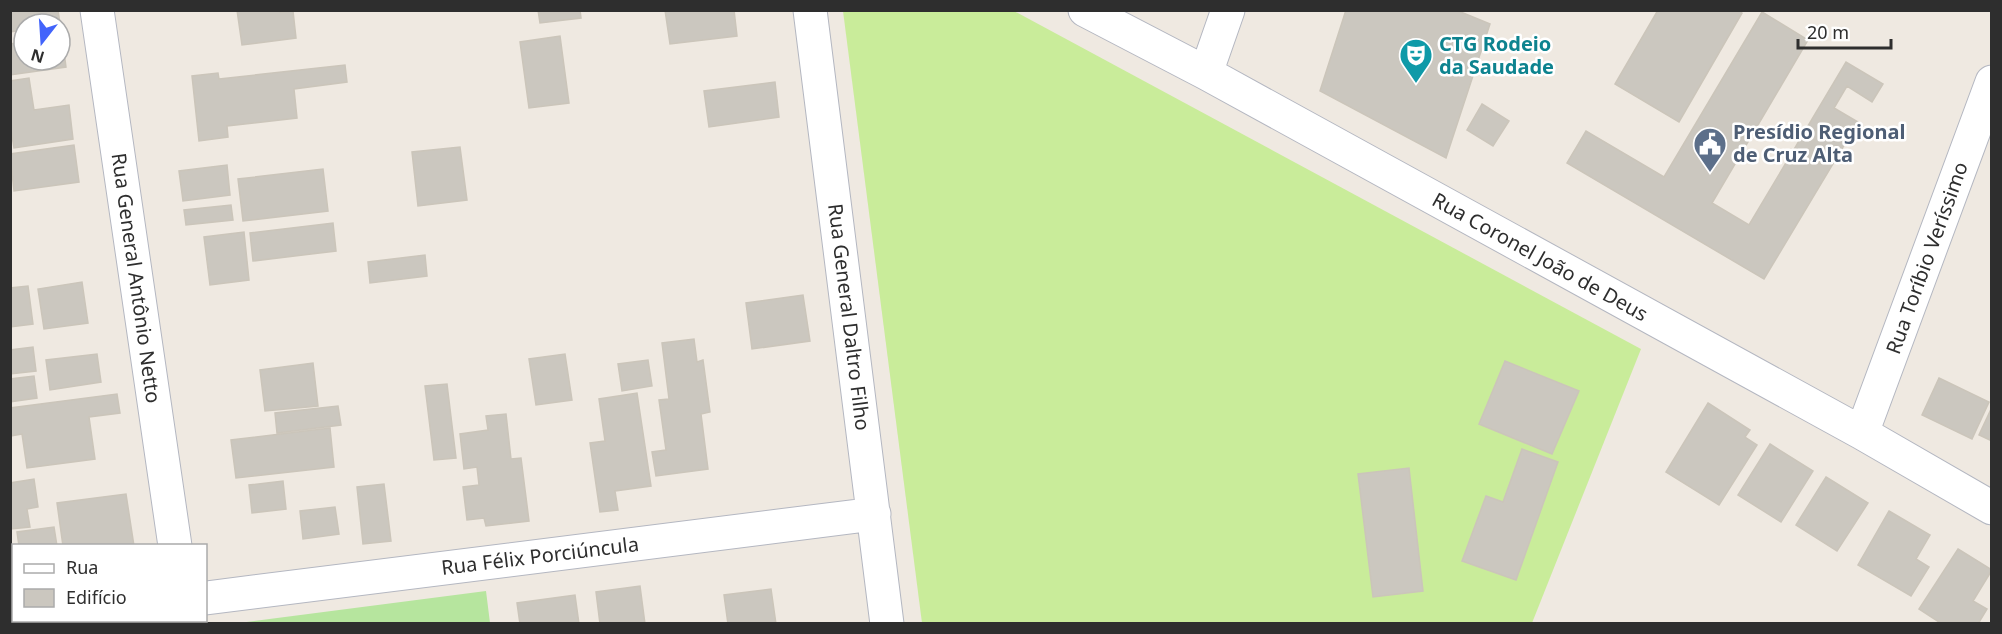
<svg xmlns="http://www.w3.org/2000/svg" width="2002" height="634" font-family="'Noto Sans',sans-serif">
	<rect width="100%" height="100%" fill="#efe9e1"/>
	<path fill="#b6e59e" d="M486,591L490,623H239Z"/>
	<path fill="#c9ec9a" d="M843,11H1014L1641,349L1532,623H922Z"/>
	<path fill="#cbc7bf" stroke="#cbc5ba" stroke-width="1.5" d="M10,10H58L60,24H24V30L10,32Z
		M237,10H280V12L293,11L296,38L242,45Z
		M538,10H580L581,18L540,23Z
		M665,10H734L737,36L670,44Z
		M1346,10H1456L1490,24L1446,158L1320,91Z
		M1658,10H1739L1742,13L1679,122L1615,84Z
		M1762,12L1808,40L1712,203L1749,225L1846,62L1883,84L1872,102L1847,86L1834,108L1858,122L1764,279L1567,163L1586,131L1664,177Z
		M560,36L569,103L529,108L520,42Z
		M60,37H62L66,67L10,75V44L24,42V60H60Z
		M345,65L347,82L294,89L297,118L227,126L228,137L199,141L192,76L218,73L219,79Z
		M29,78L34,110L69,105L73,139L14,148L10,124V81Z
		M775,82L779,117L709,127L704,91Z
		M1482,104L1509,121L1493,146L1467,130Z
		M74,145L79,182L14,191L10,154Z
		M460,147L467,200L418,206L412,152Z
		M227,165L230,195L183,201L179,171Z
		M323,169L328,211L243,221L238,179Z
		M231,205L233,220L186,225L184,210Z
		M333,223L336,251L253,261L250,233Z
		M244,232L249,280L210,285L204,237Z
		M425,255L427,276L370,283L368,262Z
		M82,282L88,323L44,329L38,289Z
		M28,286L33,324L10,327V288Z
		M803,295L810,341L752,349L746,303Z
		M694,339L697,362L703,360L710,412L701,414L708,469L656,476L652,452L666,450L659,400L669,399L662,343Z
		M33,347L36,371L10,374V350Z
		M97,354L101,382L50,390L46,360Z
		M565,354L572,400L536,405L529,359Z
		M648,360L652,386L622,391L618,364Z
		M1505,361L1579,391L1552,454L1479,424Z
		M313,363L318,406L265,411L260,370Z
		M34,376L37,398L10,402V379Z
		M1939,378L1989,402L1972,439L1922,415Z
		M447,384L456,458L434,460L425,386Z
		M637,393L651,486L615,491L618,510L600,512L590,443L605,441L599,399Z
		M117,394L120,413L89,417L95,459L27,468L22,434L10,436V408Z
		M1708,403L1750,430L1745,437L1757,445L1719,505L1666,472Z
		M338,406L341,425L277,433L275,413Z
		M1992,407V441L1979,435Z
		M506,414L511,459L521,458L529,521L486,526L484,518L467,520L463,487L479,485L477,467L464,469L460,434L488,430L486,416Z
		M330,428L334,467L236,478L231,440Z
		M1770,444L1813,471L1781,522L1738,495Z
		M1522,449L1558,462L1516,580L1462,561L1486,496L1503,502Z
		M1409,468L1423,591L1373,597L1358,474Z
		M1826,477L1868,503L1837,551L1796,525Z
		M34,479L38,507L27,509L30,527L11,529L10,483Z
		M283,481L286,509L252,513L249,485Z
		M384,484L391,541L363,544L357,487Z
		M126,494L134,546H63L57,503Z
		M335,507L339,534L303,539L300,511Z
		M1889,511L1930,535L1916,559L1929,567L1911,596L1858,565Z
		M54,527L57,546H19L17,532Z
		M1958,549L1992,570L1973,601L1987,609L1978,624H1942L1919,609Z
		M640,586L645,624H600L596,592Z
		M771,589L776,624H728L724,595Z
		M575,595L579,624H520L517,603Z"/>
	<g fill="none" stroke-linecap="round" stroke-linejoin="round">
		<defs>
			<path id="minor" d="M97,10L175,546
				M810,10L887,624
				M1085,10L1206,73L1862,433L1992,508
				M1206,73L1228,10
				M1862,433L1992,82
				M206,598L874,514
				M185,620L186,624
				M10,623L30,620"/>
		</defs>
		<use href="#minor" stroke="#b4b7c1" stroke-width="35"/>
		<use href="#minor" stroke="#fff" stroke-width="33"/>
	</g>
	<defs>
		<symbol id="theatre-pin" viewBox="-11 -11 22 30"><path d="M0 17L-7.5 6A9.5 9.5 0 1 1 7.5 6Z" fill="#0f9aa8" stroke="#fff"/><path d="M-5-5.5Q0-4 5-5.5V0Q5 5 0 6Q-5 5-5 0ZM-3.3-2.5H-1v1.5H-3.3ZM1-2.5H3.3v1.5H1ZM-2.8 1Q0 5.5 2.8 1Z" fill="#fff"/></symbol>
		<symbol id="civic-pin" viewBox="-11 -11 22 30"><path d="M0 17L-7.5 6A9.5 9.5 0 1 1 7.5 6Z" fill="#5c6f8a" stroke="#fff"/><path d="M-.6-6.5H3V-4.5H.6V-3L4-1V1h2V6H-6V1h2V-1L-.6-3ZM-1.2 2.5V6h2.4V2.5Z" fill="#fff"/></symbol>
	</defs>
	<g fill-rule="evenodd">
		<use href="#theatre-pin" x="1397" y="36" width="38" height="52"/>
		<use href="#civic-pin" x="1691" y="125" width="38" height="52"/>
	</g>
	<g text-anchor="middle" stroke-width="5" stroke-linejoin="round" paint-order="stroke">
		<g font-size="20" font-weight="bold" fill="#0d838f" stroke="#fff" text-anchor="start">
			<text x="1439" y="51">CTG Rodeio<tspan x="1439" dy="23">da Saudade</tspan></text>
		</g>
		<g font-size="20" font-weight="bold" fill="#4e5e75" stroke="#fff" text-anchor="start">
			<text x="1733" y="139">Presídio Regional<tspan x="1733" dy="23">de Cruz Alta</tspan></text>
		</g>
		<g font-size="20" fill="#2e2e2e" stroke="#fff">
			<text transform="translate(1540 257) rotate(29)" y="7">Rua Coronel João de Deus</text>
			<text transform="translate(1927 258) rotate(-70)" y="7">Rua Toríbio Veríssimo</text>
			<text transform="translate(136 278) rotate(82)" y="7">Rua General Antônio Netto</text>
			<text transform="translate(849 317) rotate(83)" y="7">Rua General Daltro Filho</text>
			<text transform="translate(540 556) rotate(-7)" y="7">Rua Félix Porciúncula</text>
		</g>
	</g>
	<rect width="2002" height="634" fill="none" stroke="#2e2e2e" stroke-width="24"/>
	<rect x="12" y="544" width="195" height="78" fill="#ffffff" stroke="#ababab" stroke-width="1.5"/>
	<rect x="24" y="564" width="30" height="9" fill="#ffffff" stroke="#ababab" stroke-width="1.5"/>
	<text x="66" y="574" font-size="18" fill="#2e2e2e">Rua</text>
	<rect x="24" y="589" width="30" height="18" fill="#cbc7bf" stroke="#ababab" stroke-width="1.5"/>
	<text x="66" y="604" font-size="18" fill="#2e2e2e">Edifício</text>
	<g transform="translate(42 42) rotate(197)"><circle r="28" fill="#ffffff" stroke="#ababab" stroke-width="1.5"/>
	<path d="M0-4.5L10 22L0 15L-10 22Z" fill="#4264fb"/>
	<text y="-9" font-size="16" font-weight="bold" text-anchor="middle" fill="#2e2e2e">N</text>
	</g>
	<path d="M1798 39v9h93v-9" fill="none" stroke="#2e2e2e" stroke-width="3"/>
	<text x="1807" y="39" font-size="18" fill="#2e2e2e" stroke="#ffffff" stroke-width="4.5" paint-order="stroke">20 m</text>
</svg>
